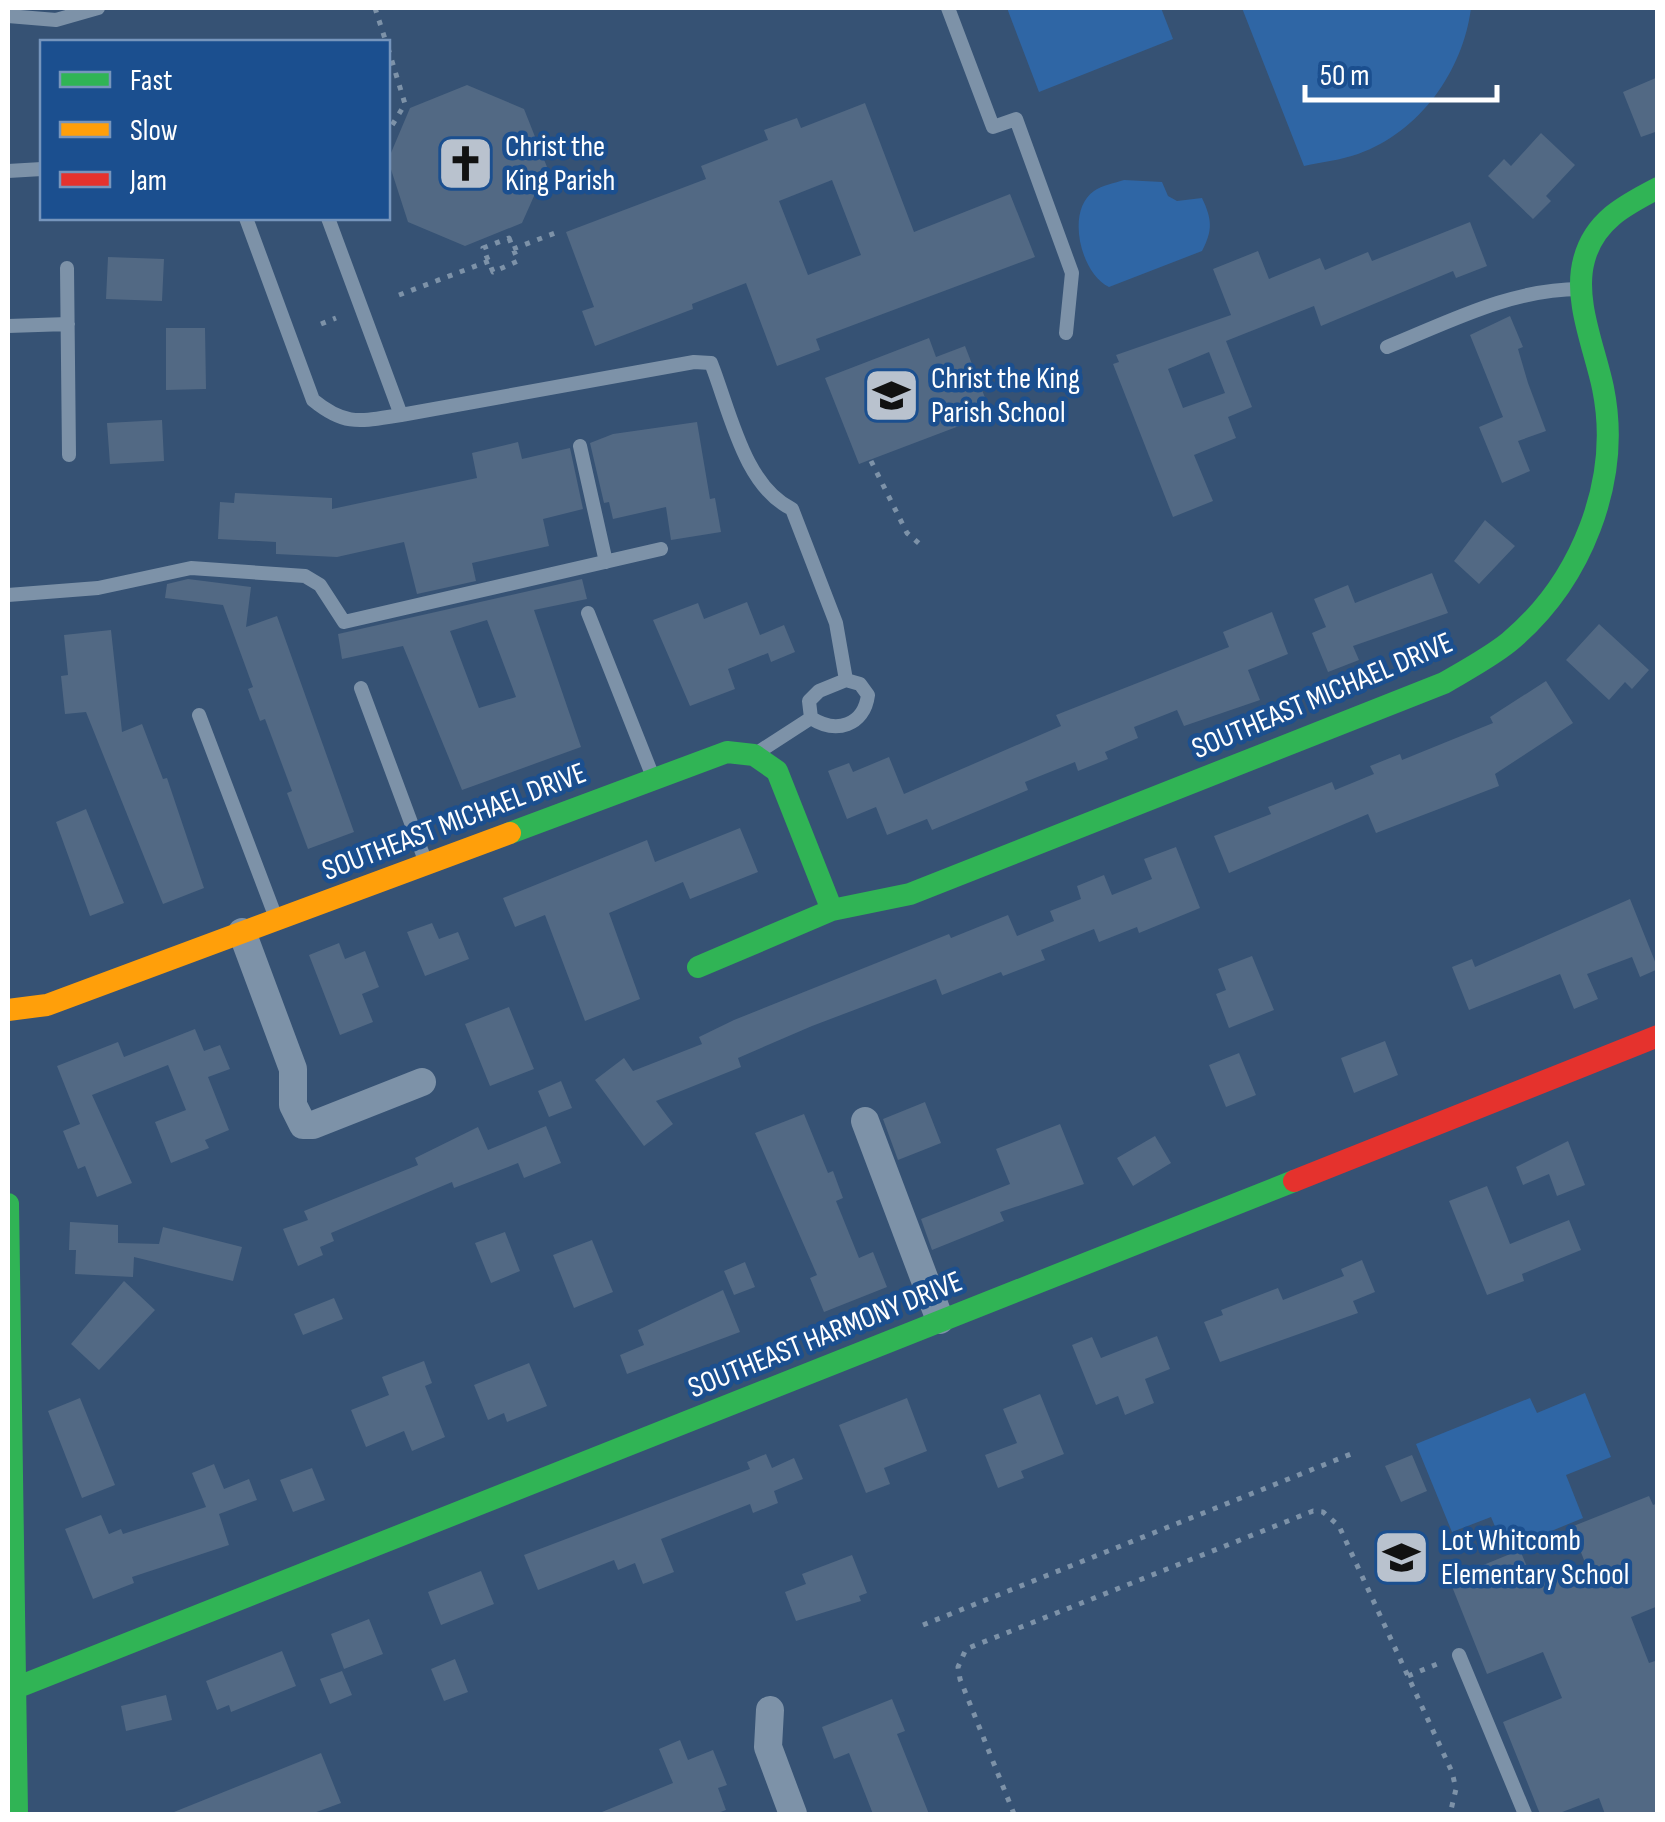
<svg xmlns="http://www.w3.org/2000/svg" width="1665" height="1822" font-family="'Sofia Sans Condensed',sans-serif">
	<rect width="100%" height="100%" fill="#365274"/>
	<path fill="#2f66a5" d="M1007,8H1161L1173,39L1039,92Z
		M1242,8H1471C1463,71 1420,132 1358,154C1341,160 1322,162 1304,166Z
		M1124,180L1162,182L1168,196L1177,201L1202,198C1212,219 1213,230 1202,251L1109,287C1081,274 1065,211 1094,191C1102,185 1115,183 1124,180Z
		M1585,1393L1611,1457L1566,1475L1583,1518L1505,1550L1491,1517L1452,1532L1416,1444L1530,1398L1537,1413Z"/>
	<path fill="#526984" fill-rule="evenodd" d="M1658,77V131L1641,137L1623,92Z
		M467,85L524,109L547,167L522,223L465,246L408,222L388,160L410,108Z
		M865,103L914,232L1010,194L1035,257L816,339L820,350L777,366L746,283L692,304L693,309L595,346L582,311L594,307L566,232L706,179L701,166L768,140L764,130L797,118L801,128ZM832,180L861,255L808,275L779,201Z
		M1541,133L1575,165L1546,196L1551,201L1533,219L1488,176L1504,159L1511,166Z
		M1470,222L1487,266L1456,278L1453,271L1321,326L1314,306L1226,341L1252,407L1228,417L1236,438L1194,455L1213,501L1173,517L1113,364L1119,362L1116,355L1231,315L1213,269L1258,251L1269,279L1320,258L1325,270L1368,252L1372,261ZM1209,352L1225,393L1183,408L1168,369Z
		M108,257L164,259L162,301L106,299Z
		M1510,316L1523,347L1518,349L1528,383L1546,431L1518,441L1530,471L1502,483L1479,427L1503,417L1470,335Z
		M166,328H205L206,389L166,390Z
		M929,338L936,357L965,346L989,408L965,417L967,423L859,464L825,378Z
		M162,420L164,461L110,464L107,423Z
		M697,422L710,499L715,498L721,532L671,540L666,507L613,519L609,502L604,503L590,443L613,434Z
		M518,442L522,459L570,448L583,509L543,519L549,546L472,563L476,581L417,594L404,542L337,557L276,554V542L218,539L220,502L234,503L235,493L332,498V509L477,478L472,453Z
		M1485,520L1515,546L1479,584L1454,561Z
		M1432,573L1448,613L1353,646L1359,660L1328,672L1312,633L1326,627L1314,599L1348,585L1355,603Z
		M188,579L251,587L246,627L277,616L354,832L308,849L287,793L292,791L265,719L260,721L248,689L253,687L223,605L165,598L167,584Z
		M582,579L587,599L534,610L581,747L462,790L403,646L342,659L338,634ZM487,620L516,697L479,708L450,631Z
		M747,602L760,635L784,625L795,652L771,662L768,653L728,669L735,689L690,706L653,620L698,603L704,619Z
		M1272,612L1288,654L1248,670L1260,700L1184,726L1177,710L1134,727L1138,738L1105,752L1108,759L1078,771L1075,762L1025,782L1028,790L932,830L927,819L887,835L876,807L847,819L828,771L849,763L853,772L889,757L904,794L1061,726L1056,715L1229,647L1223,632Z
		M1599,624L1649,670L1632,689L1625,682L1609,700L1566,660Z
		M111,630L122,732L142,724L163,779L167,778L204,888L163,904L86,712L65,714L61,676L68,675L64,635Z
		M1546,681L1573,723L1495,774L1499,786L1376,833L1368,814L1229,873L1214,836L1271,814L1268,807L1332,782L1335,790L1374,774L1370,766L1400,754L1402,760L1493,723L1490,717Z
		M86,809L124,903L90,916L56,822Z
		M740,828L758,872L690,899L683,882L609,913L640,999L585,1021L545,915L515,927L503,898L647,840L655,862Z
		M1176,847L1200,908L1139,933L1137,927L1099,942L1094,929L1041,950L1045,960L1003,976L1001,972L942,995L936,979L812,1026L738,1058L741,1067L656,1101L673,1124L644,1146L595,1080L624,1058L633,1071L702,1044L699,1037L734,1020L949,934L951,938L1008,915L1017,936L1054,921L1050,911L1081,899L1077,886L1104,875L1112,895L1152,879L1144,859Z
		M1630,899L1658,969L1640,977L1632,957L1587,974L1598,999L1574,1009L1560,974L1469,1010L1452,967L1472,959L1475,967Z
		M432,923L439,939L458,932L469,959L425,976L407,932Z
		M339,943L345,959L365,951L379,987L362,994L373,1022L340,1035L309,955Z
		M1252,956L1274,1010L1229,1028L1216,994L1226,990L1218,969Z
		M509,1007L534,1069L490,1086L465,1024Z
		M195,1029L204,1051L220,1045L230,1069L208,1077L229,1130L205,1140L209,1148L171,1163L155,1122L186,1110L168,1065L92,1095L132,1183L97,1197L85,1166L78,1169L63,1131L80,1124L57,1066L118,1042L124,1057Z
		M1385,1041L1398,1075L1354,1093L1341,1058Z
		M1239,1053L1256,1095L1226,1107L1209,1065Z
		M561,1081L572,1108L549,1117L538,1091Z
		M925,1102L941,1143L898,1160L883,1119Z
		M804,1114L828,1173L833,1171L843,1198L836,1201L859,1258L873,1252L887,1287L824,1312L810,1278L817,1275L755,1133Z
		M1060,1124L1084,1184L1000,1212L1004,1221L932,1250L921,1219L1010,1184L996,1149Z
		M546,1126L561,1163L524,1178L518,1163L454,1188L452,1182L331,1233L334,1241L320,1247L323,1255L298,1266L283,1229L308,1220L304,1211L418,1165L415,1158L478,1127L488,1150Z
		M1155,1136L1171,1163L1133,1186L1117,1158Z
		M1568,1141L1585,1185L1557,1196L1549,1174L1523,1185L1516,1167Z
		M1487,1186L1510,1244L1569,1220L1581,1250L1522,1274L1524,1281L1487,1295L1449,1201Z
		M70,1222L118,1225V1243L159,1244L163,1227L242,1247L233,1281L134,1257L133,1277L75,1274L76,1250H69Z
		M505,1232L520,1271L491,1283L475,1243Z
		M592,1240L613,1292L574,1308L553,1255Z
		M1362,1260L1375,1292L1353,1301L1358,1313L1220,1362L1204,1322L1223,1315L1221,1310L1278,1288L1283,1300L1344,1276L1341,1269Z
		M745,1262L755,1287L734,1295L724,1271Z
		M124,1281L155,1310L99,1370L71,1344Z
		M723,1290L740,1332L627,1374L620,1355L644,1345L638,1330Z
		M334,1298L343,1319L303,1335L294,1314Z
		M1157,1336L1170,1369L1145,1379L1154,1403L1125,1415L1118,1396L1096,1405L1072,1345L1092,1337L1101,1358Z
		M424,1361L432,1383L425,1386L445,1437L412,1451L404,1431L366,1447L351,1410L389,1395L382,1377Z
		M529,1363L547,1406L507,1422L504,1413L488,1420L474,1385Z
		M1040,1394L1064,1454L1021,1471L1024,1478L998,1488L985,1455L1017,1443L1003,1409Z
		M80,1398L115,1485L82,1498L48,1411Z
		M907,1398L927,1451L884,1468L890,1484L866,1493L839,1425Z
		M766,1454L772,1468L794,1458L803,1479L774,1491L778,1503L753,1513L750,1504L661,1539L674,1572L643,1584L635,1563L618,1570L614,1560L538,1590L524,1555L750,1469L747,1462Z
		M1412,1455L1427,1491L1401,1502L1385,1466Z
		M214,1464L224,1489L249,1479L257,1500L219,1514L229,1545L132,1577L134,1583L93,1599L65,1529L101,1515L109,1534L121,1529L123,1534L206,1507L192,1473Z
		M312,1468L325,1500L293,1512L280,1480Z
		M1649,1496L1653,1505L1658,1503V1606L1631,1617L1649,1663L1658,1660V1814H1605L1599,1798L1557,1814H1540L1503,1722L1562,1698L1543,1652L1487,1674L1449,1579L1520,1550L1535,1586L1586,1565L1571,1527Z
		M852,1555L867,1593L859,1596L861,1601L796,1621L785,1592L806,1584L802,1574Z
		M481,1571L494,1604L441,1625L428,1592Z
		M369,1619L383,1654L344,1669L331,1634Z
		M282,1651L296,1686L231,1712L229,1705L217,1710L206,1681Z
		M455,1659L468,1692L444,1701L431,1669Z
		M342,1671L352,1695L330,1704L320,1679Z
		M166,1695L172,1720L126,1731L121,1706Z
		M892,1699L905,1731L897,1734L929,1814H873L849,1753L834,1759L822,1727Z
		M680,1740L688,1760L713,1750L727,1785L718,1788L726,1810L715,1814H597L673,1783L659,1749Z
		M321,1753L341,1803L311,1814H169Z"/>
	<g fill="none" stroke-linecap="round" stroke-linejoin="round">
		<path stroke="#7d92a8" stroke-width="5" stroke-dasharray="5 8" stroke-linecap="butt" d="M375,8L386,42
			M388,48L405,104L388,132
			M509,238L518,261L493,272L483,248Z
			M513,249L555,233
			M399,295L489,261
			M321,324L336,318
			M871,461L907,533L923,547
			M923,1625L1356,1452
			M1408,1676L1442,1662
			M1014,1814L960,1679L958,1667L966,1649L1313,1511L1323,1512L1339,1526L1452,1772L1456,1789L1450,1814"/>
		<path stroke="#7d92a8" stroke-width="14" d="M948,8L993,127L1016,119L1072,273L1066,333
			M8,16L56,20L98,8
			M8,171L42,169
			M246,218L313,400C346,427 361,421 401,415
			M328,218L401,415L694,362L711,363C730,411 744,486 792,509L836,623L846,680
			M67,268L69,455
			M8,326L68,324
			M1387,347C1449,322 1511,289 1580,289
			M580,446L606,562
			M8,595L98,588L191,568L305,576L320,585L344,622L661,549
			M588,613L653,777
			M846,680L860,684L868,695C864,726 836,734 811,718L809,701L819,691Z
			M361,688L426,863
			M199,715L276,918
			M757,753L811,718
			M1459,1655L1525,1814"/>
		<path stroke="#7d92a8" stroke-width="28" d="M242,932L293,1069V1105L303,1125H313L422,1082
			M865,1121L940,1320
			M770,1710L768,1747L793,1814"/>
		<path stroke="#30b455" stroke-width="22" d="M510,833L727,752L754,755L777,771L832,910
			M698,967L832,910L910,894L1444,683C1466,670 1489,658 1509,642C1581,582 1622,481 1603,388C1595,349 1573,300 1584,260C1594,221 1625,205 1658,188
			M8,1204L17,1814
			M8,1691L1294,1181"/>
		<path stroke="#ff9f0a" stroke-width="22" d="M8,1010L47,1005L510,833"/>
		<path stroke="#e5322d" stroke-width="22" d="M1294,1181L1658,1036"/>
	</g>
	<defs>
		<symbol id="church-square" viewBox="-11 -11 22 22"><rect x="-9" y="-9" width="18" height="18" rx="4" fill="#b9c2ce" stroke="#1b4f8f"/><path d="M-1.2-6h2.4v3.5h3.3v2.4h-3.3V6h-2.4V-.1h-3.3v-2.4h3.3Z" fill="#111"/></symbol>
		<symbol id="school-square" viewBox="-11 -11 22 22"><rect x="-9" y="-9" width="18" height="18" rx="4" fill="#b9c2ce" stroke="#1b4f8f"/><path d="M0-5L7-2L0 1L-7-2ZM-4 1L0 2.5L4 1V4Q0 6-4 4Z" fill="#111"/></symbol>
	</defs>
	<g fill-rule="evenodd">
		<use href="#church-square" x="434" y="132" width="63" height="63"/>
		<use href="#school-square" x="860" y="364" width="63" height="63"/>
		<use href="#school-square" x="1370" y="1526" width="63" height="63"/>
	</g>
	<g text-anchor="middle" stroke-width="9" stroke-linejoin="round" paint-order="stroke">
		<g font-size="30" fill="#fff" stroke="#1b4f8f" text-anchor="start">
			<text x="505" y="156">Christ the<tspan x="505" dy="34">King Parish</tspan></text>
			<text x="931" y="388">Christ the King<tspan x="931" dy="34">Parish School</tspan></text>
			<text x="1441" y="1550">Lot Whitcomb<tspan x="1441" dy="34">Elementary School</tspan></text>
		</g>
		<g font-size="30" fill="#fff" stroke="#1b4f8f">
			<text transform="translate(1322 695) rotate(-23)" y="10">SOUTHEAST MICHAEL DRIVE</text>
			<text transform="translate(454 821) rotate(-21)" y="10">SOUTHEAST MICHAEL DRIVE</text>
			<text transform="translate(825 1334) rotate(-22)" y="10">SOUTHEAST HARMONY DRIVE</text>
		</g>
	</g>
	<rect width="1665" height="1822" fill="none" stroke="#ffffff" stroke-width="20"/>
	<rect x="40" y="40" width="350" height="180" fill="#1b4f8f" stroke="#7695bc" stroke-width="2.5"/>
	<rect x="60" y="72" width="50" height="15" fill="#30b455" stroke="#7695bc" stroke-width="2.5"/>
	<text x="130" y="90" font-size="30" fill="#ffffff">Fast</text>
	<rect x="60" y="122" width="50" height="15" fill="#ff9f0a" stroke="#7695bc" stroke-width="2.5"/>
	<text x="130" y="140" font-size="30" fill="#ffffff">Slow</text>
	<rect x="60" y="172" width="50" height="15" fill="#e5322d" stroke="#7695bc" stroke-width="2.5"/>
	<text x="130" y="190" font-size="30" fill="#ffffff">Jam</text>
	<path d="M1305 85v15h192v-15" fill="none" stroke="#ffffff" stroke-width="5"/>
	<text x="1320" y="85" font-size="30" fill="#ffffff" stroke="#1b4f8f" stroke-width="8" paint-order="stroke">50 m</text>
</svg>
